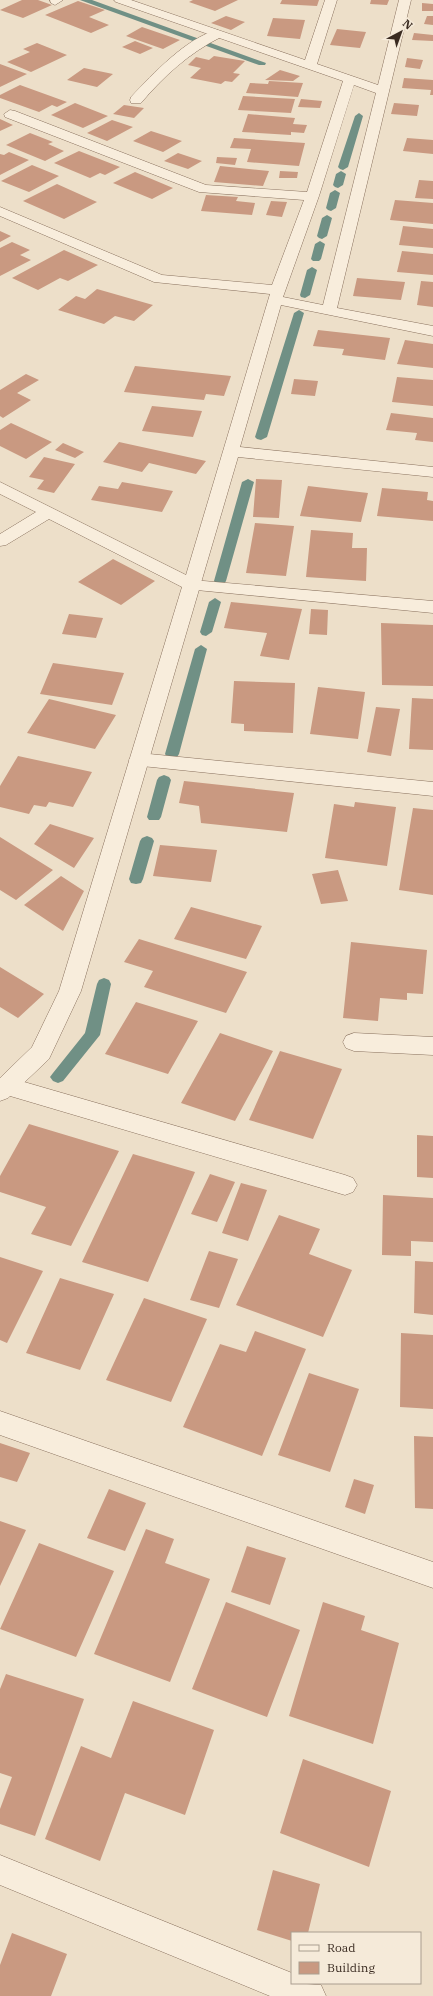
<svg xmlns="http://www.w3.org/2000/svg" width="433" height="1996" font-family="'IBM Plex Serif',serif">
	<rect width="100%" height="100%" fill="#eddfc9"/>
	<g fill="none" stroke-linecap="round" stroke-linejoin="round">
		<path fill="#709085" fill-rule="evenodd" d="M80,0H92L266,63L265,65H259Z
			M359,113L363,116L348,167L343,170L340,169L338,167L355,116Z
			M341,171L346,174L343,185L338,188L335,187L333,185L336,174Z
			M335,190L340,193L336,208L331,211L328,210L326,208L330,193Z
			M327,215L332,218L327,236L322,239L319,238L317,236L322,218Z
			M320,241L325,244L321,259L319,261H313L311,259L315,244Z
			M312,267L317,270L310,295L305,298L301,297L300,295L307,270Z
			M299,310L304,313L267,437L261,440L257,439L255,437L294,313Z
			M248,479L254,482L226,581L224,584H216L214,581L242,482Z
			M215,598L221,602L212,632L206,636L202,635L200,632L209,602Z
			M201,645L207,649L179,754L177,757H167L165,754L195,649Z
			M164,775L169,777L171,780L161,817L159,820H149L147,817L157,780L159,777Z
			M147,836L152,838L154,841L143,879L141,883L136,884L131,883L129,879L140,841L142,838Z
			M104,978L109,980L111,984L100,1035L63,1081L58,1083L53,1081L50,1077L53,1073L85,1033L97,984L99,980Z"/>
	</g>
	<path fill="#c99981" d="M22,0H38L52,5L23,18L0,10Z
		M193,0H238L215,11L189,2Z
		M282,0H319L317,6L280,4Z
		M371,0H389L387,5L370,4Z
		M78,1L105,10L89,17L109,25L91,33L45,15Z
		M422,3L433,4V11H422Z
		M226,16L245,22L231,30L211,23Z
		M427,16H433V25L424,24Z
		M273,18L305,20L300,39L267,36Z
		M142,27L180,40L163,49L126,36Z
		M337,29L366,32L360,48L330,45Z
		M414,33L433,35V41L412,40Z
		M135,41L153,48L140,54L122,47Z
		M37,43L67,55L31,72L7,62L30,52L23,49Z
		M214,56L245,61L233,73L240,74L232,82L225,81L221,84L190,78L201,68L188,65L196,57L209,60Z
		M407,58L423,60L420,69L405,67Z
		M0,64L27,74L0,87Z
		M84,68L113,74L97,87L67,80Z
		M280,70L300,76L293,81L265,80Z
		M404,78L433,80V95H430L431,90L402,88Z
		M269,81L303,83L298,97L246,93L250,83L268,84Z
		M20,85L67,102L57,107L52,105L39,112L0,98V95Z
		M243,96L295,99L291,113L238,110Z
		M301,99L322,101L320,108L298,107Z
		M75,103L108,116L83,128L51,115Z
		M394,103L419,105L417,116L391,114Z
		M124,105L144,108L134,118L113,114Z
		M248,114L295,118L293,124L307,125L304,133L291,132V135L242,132Z
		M0,119L13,125L0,131Z
		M112,120L133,127L107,141L87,133Z
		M151,131L182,141L163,152L133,141Z
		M30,133L53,142L48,144L64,151L45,161L6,145Z
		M234,138L305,143L299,166L247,162L251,149L230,148Z
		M407,138L433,140V154L403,151Z
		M79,151L120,167L105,175L100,173L90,178L54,163Z
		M9,152L29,160L0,175V154L4,155Z
		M178,153L202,161L188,169L164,161Z
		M217,157L237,158L235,165L216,163Z
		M32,165L59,176L29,192L1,181Z
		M220,166L269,171L263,186L214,182Z
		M280,171L298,172L297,178H279Z
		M135,172L173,188L152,199L113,183Z
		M419,180L433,181V199L415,198Z
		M57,184L97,202L64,219L23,201Z
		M206,195L238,197L236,201L255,203L252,215L201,211Z
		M395,200L433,203V224L390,220Z
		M271,201L287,202L282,217L266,215Z
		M403,226L433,229V248L399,245Z
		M0,231L11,236L0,242Z
		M12,242L30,250L20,255L31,260L0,276V248Z
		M64,250L98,265L68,281L60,278L38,290L12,278Z
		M402,251L433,254V275L397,272Z
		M357,278L405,282L401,300L353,296Z
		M421,281L433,282V307L417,305Z
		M97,289L153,305L134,321L115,316L104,324L58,310L76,296L85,299Z
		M318,330L390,338L385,360L342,355L344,349L313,346Z
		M405,340L433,344V368L397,364Z
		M135,366L231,376L224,396L206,394L204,400L124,392Z
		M26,374L39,380L17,393L31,400L3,418L0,416V390Z
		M397,377L433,380V406L392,402Z
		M294,379L318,381L315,396L291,394Z
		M152,406L202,411L193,437L142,431Z
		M391,413L433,418V442L415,440L417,433L386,430Z
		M11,423L52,442L26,459L0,446V430Z
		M119,442L206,461L196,474L149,463L142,472L103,462Z
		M63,443L84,452L75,458L55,450Z
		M44,457L75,464L54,493L37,489L44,480L29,477Z
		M256,479L282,480L279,518L253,517Z
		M122,482L173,491L162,512L91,500L99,486L118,489Z
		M308,486L368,493L361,522L300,516Z
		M382,488L428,492L427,500L433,501V521L377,516Z
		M255,523L294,526L286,576L246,573Z
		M311,530L353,533L352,548H367L366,581L306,577Z
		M113,559L155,581L121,605L78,582Z
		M231,602L302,609L289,660L260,656L267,633L224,628Z
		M311,609L328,610L327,635L309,634Z
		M69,614L103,618L96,638L62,634Z
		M381,623L433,625V686L382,685Z
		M53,663L124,673L112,705L40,694Z
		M234,681L295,683L293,733L244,731V724L231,723Z
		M318,687L365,692L358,739L310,734Z
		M412,698L433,699V750L409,749Z
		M49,699L116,715L95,749L27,733Z
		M376,707L400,709L391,756L367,752Z
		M18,756L92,772L73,807L49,802L46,807L34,805L29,814L0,807V786Z
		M184,781L294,793L287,832L201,823L199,806L179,803Z
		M355,802L396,807L387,866L325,858L334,804L354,807Z
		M413,808L433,810V895L399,890Z
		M50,824L94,838L74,868L34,844Z
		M0,837L53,870L16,900L0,890Z
		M160,845L217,850L211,882L153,876Z
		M338,870L348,901L321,904L312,874Z
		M61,876L84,891L63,931L24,905Z
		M191,907L262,926L246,959L174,939Z
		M139,939L247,972L226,1013L144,987L153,971L124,962Z
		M351,942L427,950L423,994L407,993V1000L380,998L378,1021L343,1018Z
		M0,967L44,994L18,1018L0,1007Z
		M136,1002L198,1021L168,1074L105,1054Z
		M220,1033L273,1051L235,1121L181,1103Z
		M280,1051L342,1069L313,1139L249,1120Z
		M29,1124L119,1151L71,1246L31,1234L46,1207L0,1192V1176Z
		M417,1135L433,1136V1178L417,1177Z
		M133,1154L195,1172L148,1282L82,1262Z
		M210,1174L235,1182L217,1222L191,1214Z
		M241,1183L267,1190L248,1241L222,1233Z
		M383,1195L433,1198V1242L411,1241V1256L382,1255Z
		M279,1215L320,1229L309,1254L352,1270L323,1337L236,1305Z
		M209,1251L238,1259L219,1308L190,1300Z
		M0,1257L43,1271L7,1343L0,1340Z
		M415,1261L433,1262V1315L414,1313Z
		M60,1278L114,1294L80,1370L26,1353Z
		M144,1298L207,1319L171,1402L106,1380Z
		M255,1331L306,1349L262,1456L183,1427L220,1344L246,1352Z
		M401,1333L433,1335V1409L400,1407Z
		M309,1373L359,1389L330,1472L278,1455Z
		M414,1436L433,1437V1509L415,1508Z
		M0,1443L30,1453L17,1482L0,1477Z
		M354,1479L374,1485L365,1514L345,1507Z
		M109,1489L146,1503L125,1551L87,1538Z
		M0,1521L26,1530L0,1586Z
		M146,1529L174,1539L165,1563L210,1579L170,1682L94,1654Z
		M39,1543L114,1571L76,1657L0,1629Z
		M247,1546L286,1558L270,1605L231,1592Z
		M226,1602L300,1630L267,1717L192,1689Z
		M323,1602L365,1616L361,1630L399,1643L373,1744L289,1716Z
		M6,1674L84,1699L35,1836L0,1824V1809L12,1777L0,1773V1689Z
		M133,1701L214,1730L185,1815L125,1793L100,1861L45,1839L81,1746L111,1758Z
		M303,1759L391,1791L369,1867L280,1833Z
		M273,1870L320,1884L308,1933H292V1941L257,1930Z
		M12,1933L67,1954L51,1996H0V1965Z"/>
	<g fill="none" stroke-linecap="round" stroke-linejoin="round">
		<defs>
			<path id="service" d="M50,0H63L55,5L51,3Z
				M217,30L223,34L221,37C189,53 164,76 141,103H131L130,100L131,97C153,74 186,38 217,30Z
				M192,580L433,601V613L186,589L183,585L186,581Z
				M139,753L433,782V796L132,765L129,760L132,755Z
				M7,1077L345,1175L353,1178L357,1185L353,1192L345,1195L0,1093V1079Z"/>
			<path id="minor" d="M114,0H131L305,60L325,0H337L317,64L378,85L399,0H411L337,308L433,326V336L281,305L240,447L433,467V477L238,457L81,991L49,1059L8,1098L0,1101V1078L32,1047L59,991L182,587L49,519L6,545L0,546V534L36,512L0,494V482L186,575L270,294L154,282L0,216V207L162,275L272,285L304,200L199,192L5,117L4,114L10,110L15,111L206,185L307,192L343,81L116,2ZM354,85L376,93L323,305L283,297L319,196Z
				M354,1033L433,1037V1055L354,1051L346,1048L343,1042L346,1036Z
				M0,1411L433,1562V1588L0,1435Z
				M0,1855L292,1973V1983L321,1985L326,1996H270L0,1885Z"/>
		</defs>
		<use href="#service" stroke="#89715e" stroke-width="1"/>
		<use href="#minor" stroke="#89715e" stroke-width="1"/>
		<use href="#service" fill="#f8eddc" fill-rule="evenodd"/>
		<use href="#minor" fill="#f8eddc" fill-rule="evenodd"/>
	</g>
	<rect x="291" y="1932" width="130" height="52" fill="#f5ead9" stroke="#aa9e8f"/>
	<rect x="299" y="1945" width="20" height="6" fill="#f8eddc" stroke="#aa9e8f"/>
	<text x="327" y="1952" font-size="12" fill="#3a2b21">Road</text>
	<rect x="299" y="1962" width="20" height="12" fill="#c99981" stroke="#aa9e8f"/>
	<text x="327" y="1972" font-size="12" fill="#3a2b21">Building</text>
	<g transform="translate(401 32) rotate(41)" stroke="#f5ead9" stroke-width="3" paint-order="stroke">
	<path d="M0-3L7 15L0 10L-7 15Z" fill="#3a2b21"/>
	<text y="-6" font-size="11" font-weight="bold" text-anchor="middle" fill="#3a2b21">N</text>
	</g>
</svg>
